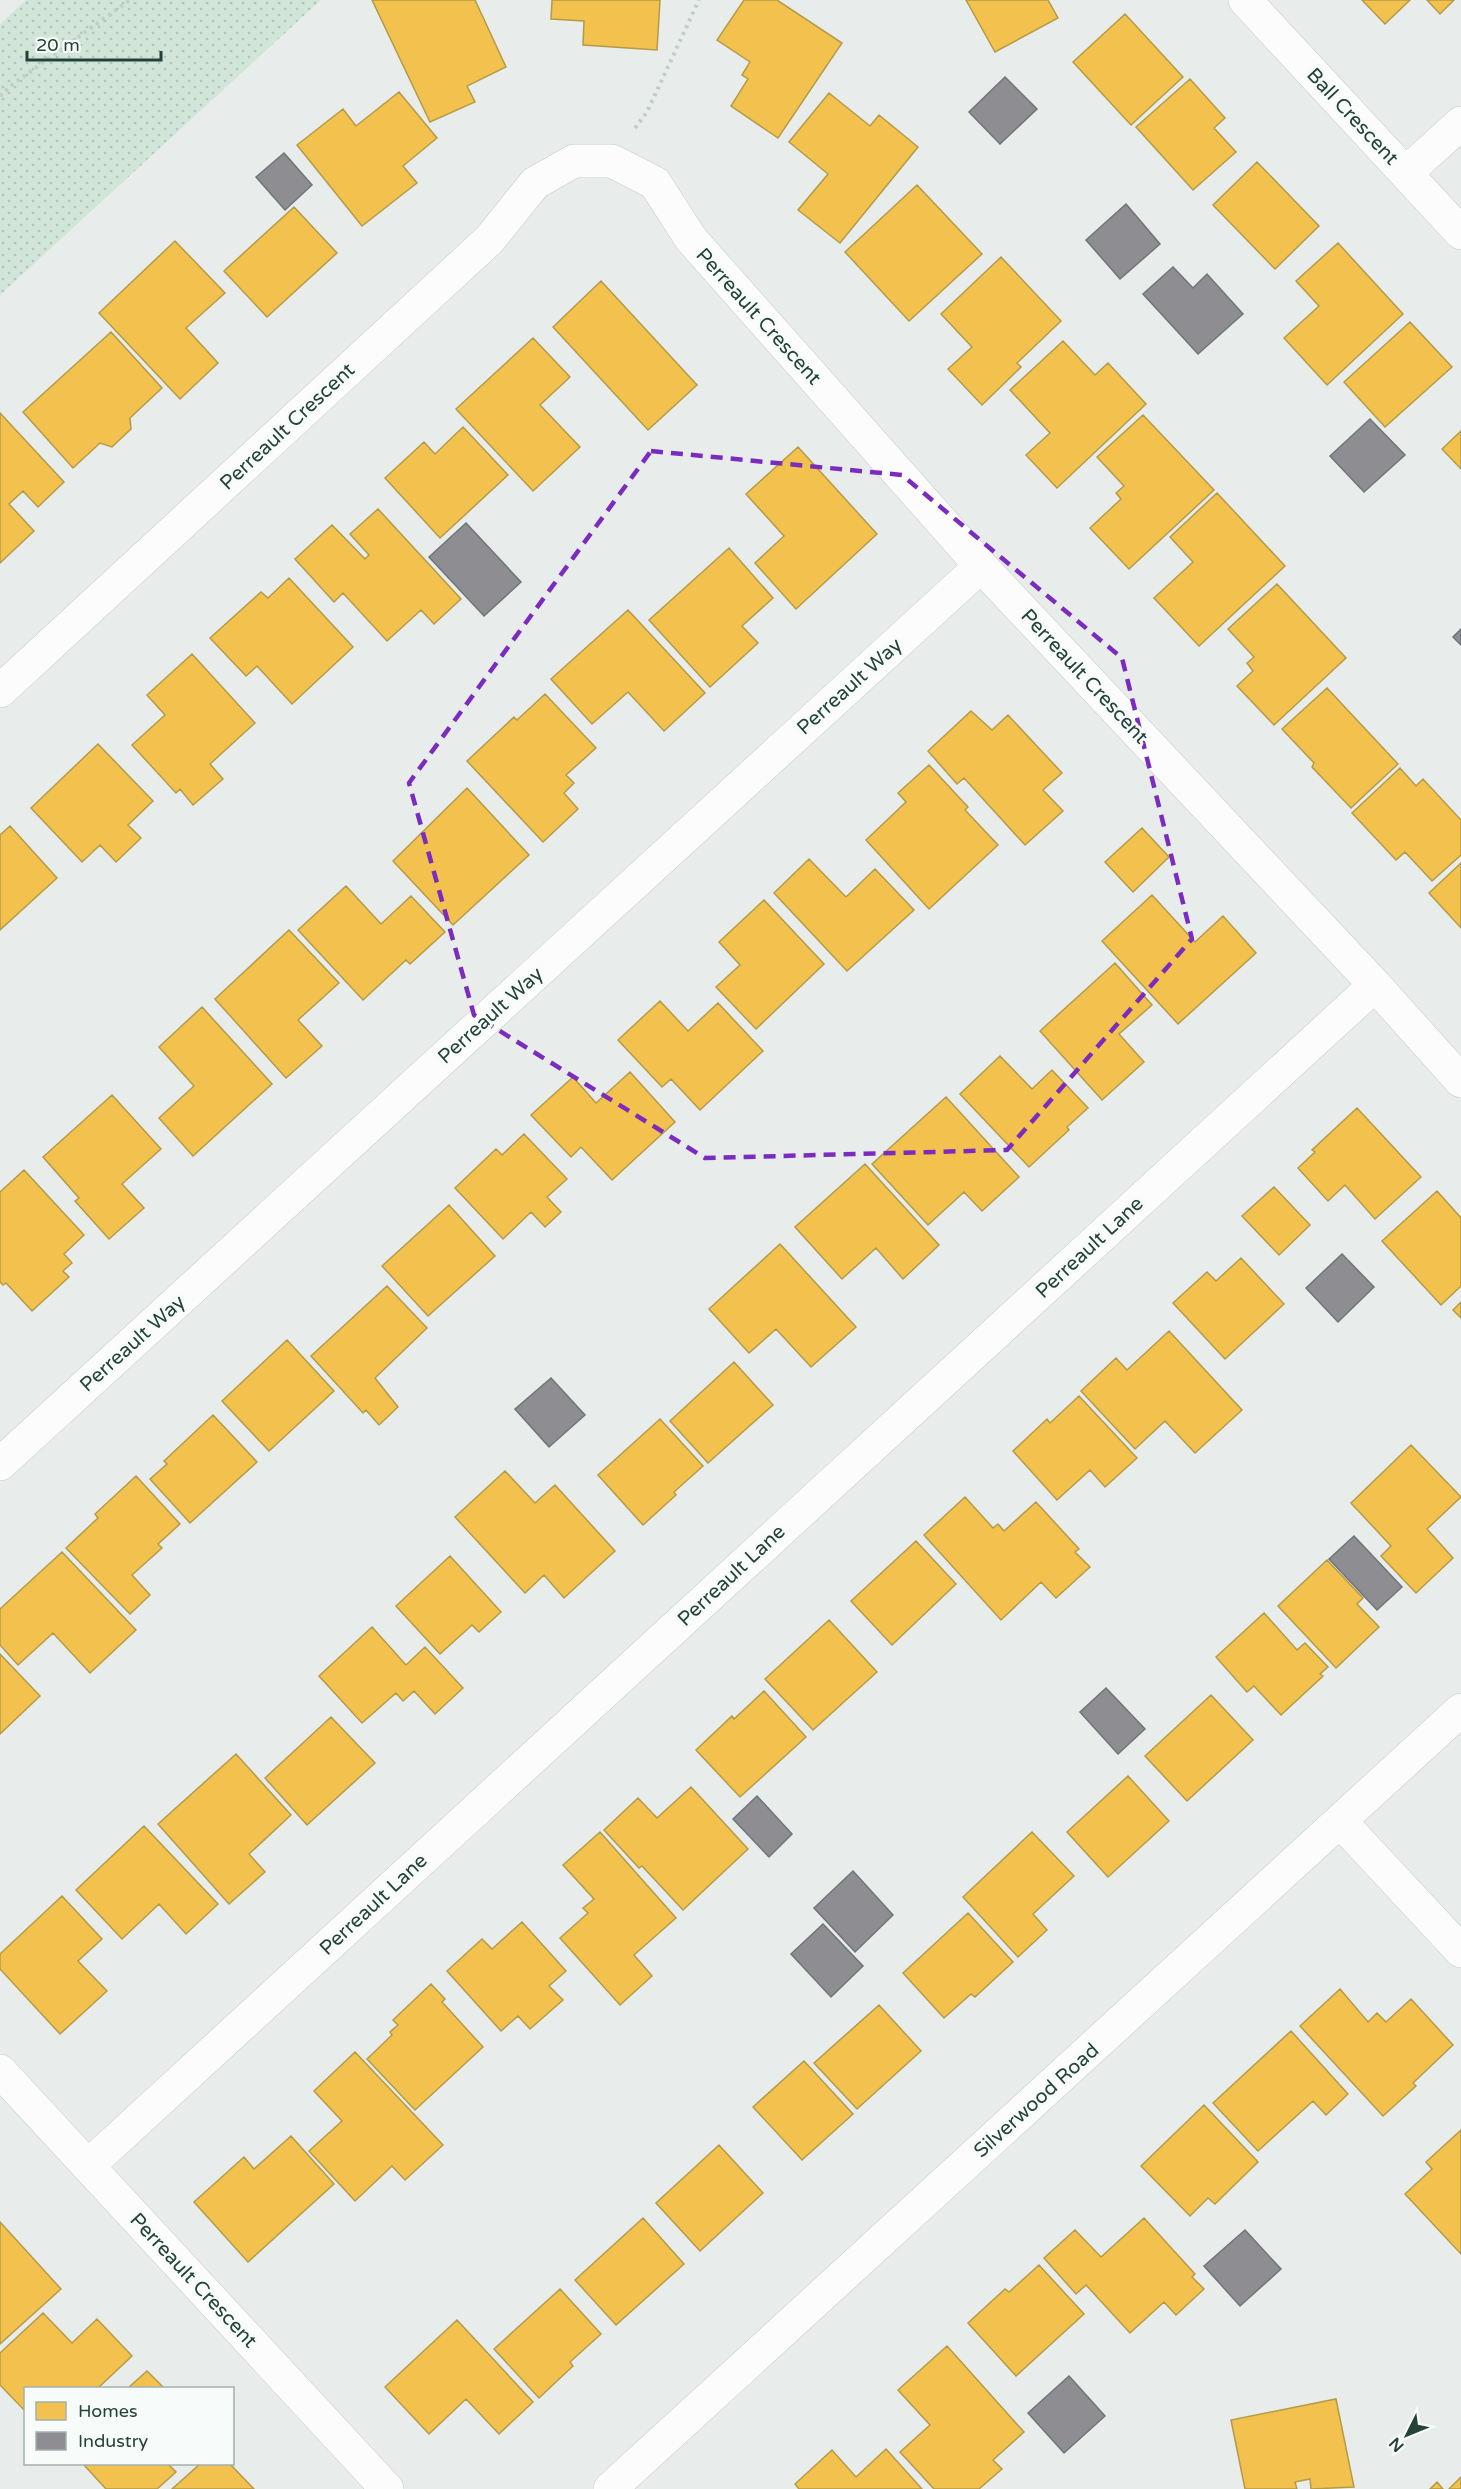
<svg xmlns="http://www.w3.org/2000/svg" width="1461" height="2489" font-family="'Varela Round',sans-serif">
	<defs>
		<pattern id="grass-dots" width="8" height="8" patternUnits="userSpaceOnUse" patternTransform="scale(1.5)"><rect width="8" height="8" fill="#d1e6d8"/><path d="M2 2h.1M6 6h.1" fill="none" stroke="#b3c6ba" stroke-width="1.8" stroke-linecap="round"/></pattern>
	</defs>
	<rect width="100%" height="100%" fill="#e8edeb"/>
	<path fill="url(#grass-dots)" d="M26,0H321L0,295V24Z"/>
	<path fill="#f2c14e" stroke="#b49b48" stroke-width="1.5" d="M372,0H475L506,67L467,86L475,102L430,122Z
		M552,0H660L657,50L583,45L584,21L551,19Z
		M744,0H777L842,43L778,138L731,106L748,79L742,75L750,62L717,40Z
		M966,0H1048L1058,18L995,52Z
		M1362,0H1410L1385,24Z
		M1427,0H1454L1440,14Z
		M1125,14L1183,77L1131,125L1073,62Z
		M1190,79L1225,118L1214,128L1236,152L1193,190L1136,127Z
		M399,92L437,138L403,166L417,183L362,226L297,145L343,109L356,126Z
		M829,93L870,126L879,115L918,147L840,243L798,210L828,174L789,142Z
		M1257,162L1319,226L1275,269L1213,205Z
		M917,185L982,254L909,321L845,252Z
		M294,207L337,253L267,317L224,271Z
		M175,241L225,293L186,328L218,363L180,399L99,313Z
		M1338,243L1403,314L1327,385L1284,338L1319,306L1296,281Z
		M1001,257L1061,321L1017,363L1021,367L982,405L948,369L972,347L941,314Z
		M601,281L697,385L648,430L553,327Z
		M1410,322L1452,367L1385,427L1344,382Z
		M111,332L162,388L130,418L131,429L112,447L100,443L73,468L23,412Z
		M533,338L570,377L540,405L580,447L533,491L456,409Z
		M1063,341L1095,375L1108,363L1146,404L1057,488L1026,455L1050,433L1010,390Z
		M0,413L64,482L38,507L23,491L9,504L34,531L0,563Z
		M1143,415L1214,490L1129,569L1090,528L1121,499L1116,493L1124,486L1097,457Z
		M463,427L508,475L440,538L385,478L424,442L435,454Z
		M1461,431V469L1442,449Z
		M798,447L877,534L796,609L755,563L784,536L746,494Z
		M1217,493L1285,566L1199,646L1154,598L1193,562L1170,537Z
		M378,509L461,599L434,624L421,610L387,641L343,593L334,602L295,559L332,525L365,559L369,555L350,534Z
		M729,548L773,598L742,626L758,643L710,687L649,620Z
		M289,578L353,647L292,704L257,666L246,676L210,638L261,592L268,598Z
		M1277,584L1346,658L1274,725L1237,686L1253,671L1247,663L1254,657L1228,629Z
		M628,610L705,693L664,731L628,692L592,724L551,679Z
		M192,654L255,723L210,764L223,779L193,805L180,789L176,793L132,745L165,715L147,695Z
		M1327,688L1398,764L1351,808L1312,767L1314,763L1282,729Z
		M545,694L596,748L566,775L574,783L564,793L578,809L543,842L467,761L514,717L517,720Z
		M971,711L992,730L1008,715L1062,773L1043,790L1063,811L1025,845L964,778L957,784L928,751Z
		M98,744L153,801L128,825L141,838L116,862L100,845L82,862L31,808Z
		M929,765L968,807L965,810L998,845L929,909L866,840L906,802L898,793Z
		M1400,768L1416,786L1423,779L1461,820V855L1432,881L1405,852L1396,860L1352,813Z
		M467,788L529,855L453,925L393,861Z
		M10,826L57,878L0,930V835Z
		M1142,828L1169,857L1133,892L1105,862Z
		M809,859L846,897L875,869L914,910L847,971L774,893Z
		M1461,863V928L1429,893Z
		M346,886L381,924L411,896L445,932L410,964L406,960L363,1000L298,930Z
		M1152,895L1195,942L1223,916L1256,953L1178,1024L1102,941Z
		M764,900L824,964L756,1029L716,987L740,965L719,942Z
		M289,930L339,983L298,1020L322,1046L286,1078L215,999Z
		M1115,963L1152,1005L1119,1034L1144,1062L1102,1100L1040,1031Z
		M660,1001L688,1031L718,1003L763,1051L700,1110L671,1079L662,1087L618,1040Z
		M202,1007L272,1084L193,1156L159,1118L194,1086L159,1047Z
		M1000,1056L1032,1089L1052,1070L1088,1108L1067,1127L1069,1130L1029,1167L960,1094Z
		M630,1072L675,1122L612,1180L581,1147L571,1157L531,1115L573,1077L596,1103Z
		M112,1095L161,1149L122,1184L144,1208L109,1239L75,1201L79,1198L43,1157Z
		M946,1097L1019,1177L982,1211L964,1192L928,1225L872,1164Z
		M1357,1108L1421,1177L1375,1219L1345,1185L1328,1201L1298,1168L1315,1152L1312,1150Z
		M524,1134L567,1179L547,1197L561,1212L545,1227L531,1212L503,1239L455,1188L496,1149L502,1155Z
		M865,1164L939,1245L903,1279L876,1248L842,1279L795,1227Z
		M24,1170L84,1235L64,1254L72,1263L63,1271L69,1277L32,1311L6,1283L3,1285L0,1282V1192Z
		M1274,1187L1310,1225L1279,1255L1242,1216Z
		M1437,1191L1461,1218V1286L1441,1305L1382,1241Z
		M449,1205L495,1256L428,1316L382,1266Z
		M780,1244L856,1327L811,1367L776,1329L749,1353L709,1309Z
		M1241,1258L1284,1304L1225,1359L1173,1303L1207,1272L1216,1281Z
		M387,1286L427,1328L375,1378L398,1407L379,1425L366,1410L363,1413L311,1356Z
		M1461,1302V1318L1453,1310Z
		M1169,1331L1242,1410L1195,1453L1165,1421L1135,1449L1081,1391L1116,1358L1127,1370Z
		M287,1340L334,1391L269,1451L222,1401Z
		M734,1362L773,1405L708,1463L670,1421Z
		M1079,1396L1137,1458L1105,1487L1090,1470L1057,1500L1013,1451L1047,1419L1050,1423Z
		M213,1415L257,1462L190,1523L150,1479L167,1464L164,1461Z
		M660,1419L703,1466L674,1492L676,1495L643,1525L598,1475Z
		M1411,1445L1461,1497L1427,1529L1453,1558L1416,1593L1381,1556L1391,1546L1351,1503Z
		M505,1471L535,1503L555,1485L615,1551L564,1598L544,1575L525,1593L455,1517Z
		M136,1476L180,1524L158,1544L162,1548L132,1575L150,1595L130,1614L66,1548L98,1518L95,1514Z
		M965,1497L993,1528L998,1524L1004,1531L1036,1502L1079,1549L1075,1552L1090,1567L1056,1598L1041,1582L1001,1620L924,1535Z
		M916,1541L956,1584L892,1645L851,1601Z
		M62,1552L136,1630L90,1673L53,1633L18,1665L0,1645V1609Z
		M450,1556L501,1612L479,1632L472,1625L440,1654L396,1606Z
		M1327,1560L1363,1598L1357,1604L1379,1627L1336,1668L1278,1606Z
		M1264,1613L1297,1650L1305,1643L1328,1667L1320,1674L1323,1676L1281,1715L1254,1686L1247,1692L1216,1657Z
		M829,1620L877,1672L813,1730L765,1679Z
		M372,1627L406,1665L425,1647L463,1688L435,1714L414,1691L403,1701L396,1693L362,1723L319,1676Z
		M0,1654L40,1696L0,1734Z
		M764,1691L806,1737L740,1797L696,1750L732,1716L734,1719Z
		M1211,1695L1253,1740L1187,1801L1145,1756Z
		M331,1717L375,1763L307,1825L265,1778Z
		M236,1754L291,1815L249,1854L265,1872L229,1904L158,1824Z
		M1128,1776L1169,1821L1108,1877L1067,1832Z
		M691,1787L748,1849L683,1910L642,1866L639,1868L604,1830L638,1798L657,1818Z
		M144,1826L218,1904L186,1934L159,1904L122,1939L76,1890Z
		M600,1832L676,1918L634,1955L652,1976L620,2005L560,1938L588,1913L583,1908L594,1899L563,1865Z
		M1032,1832L1074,1876L1033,1914L1047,1930L1018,1957L963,1897Z
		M62,1896L102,1939L78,1961L107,1991L60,2034L0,1969V1954Z
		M968,1913L1013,1962L975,1997L971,1994L944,2018L903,1973Z
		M522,1922L566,1971L549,1986L563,2000L530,2029L518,2016L501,2031L447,1971L482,1939L492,1949Z
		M431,1984L445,1999L442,2002L483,2047L415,2110L367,2059L392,2035L390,2032L398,2025L393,2020Z
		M1340,1989L1368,2022L1377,2013L1386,2022L1411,1999L1453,2045L1413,2083L1416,2086L1383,2116L1300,2026Z
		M879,2005L921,2051L857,2109L814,2063Z
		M1291,2031L1348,2094L1326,2115L1313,2101L1258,2151L1213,2103Z
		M355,2052L443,2145L405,2180L392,2166L355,2201L309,2151L342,2121L314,2091Z
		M804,2061L853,2114L802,2160L753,2107Z
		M1204,2105L1258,2162L1215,2204L1208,2198L1190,2216L1141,2166Z
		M1461,2130V2254L1405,2194L1432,2169L1426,2162Z
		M291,2136L334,2184L248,2262L194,2202L244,2157L254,2169Z
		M719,2145L763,2193L700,2251L656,2203Z
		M643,2218L684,2264L616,2325L575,2280Z
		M1144,2218L1195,2274L1192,2277L1204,2289L1176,2315L1164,2302L1130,2333L1086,2285L1076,2294L1044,2258L1075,2230L1101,2257Z
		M0,2222L61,2289L0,2344Z
		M1039,2265L1084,2314L1016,2376L968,2323L1005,2289L1009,2292Z
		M560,2289L601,2334L570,2362L573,2366L539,2398L494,2349Z
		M43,2313L72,2343L97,2319L132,2356L98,2388H26V2412L0,2385V2353Z
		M457,2320L533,2402L499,2434L466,2399L429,2434L385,2387Z
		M947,2346L1024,2432L993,2460L1002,2469L979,2489H934L900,2452L930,2425L898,2390Z
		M147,2371L164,2388H128Z
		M1336,2399L1354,2487L1311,2489L1310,2479L1295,2482L1297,2489H1245L1231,2420Z
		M886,2449L922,2489H799L795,2484L832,2450L856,2477Z
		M83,2464H168L176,2472L157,2489H106Z
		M200,2464H230L254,2489H172Z
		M1461,2477V2489H1449Z
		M1437,2482L1443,2489H1430Z"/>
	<path fill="#8d8d92" stroke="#6e7678" stroke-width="1.5" d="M1005,77L1037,109L1000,144L969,112Z
		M284,153L312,185L285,210L256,177Z
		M1126,204L1160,244L1120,279L1086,240Z
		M1173,267L1193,288L1207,274L1243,314L1198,354L1143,294Z
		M1370,419L1405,455L1364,492L1330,456Z
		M466,523L521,582L484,616L429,557Z
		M1461,629V645L1453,637Z
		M1342,1254L1374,1287L1338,1322L1306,1288Z
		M551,1378L585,1415L549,1447L515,1409Z
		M1354,1536L1402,1587L1377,1610L1329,1559Z
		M1106,1688L1145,1729L1118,1754L1080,1712Z
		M757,1796L792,1834L769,1857L733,1819Z
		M853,1871L893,1915L855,1952L814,1908Z
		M823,1924L863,1966L831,1997L791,1954Z
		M1245,2230L1281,2269L1240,2306L1204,2266Z
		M1069,2376L1105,2416L1064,2453L1028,2413Z"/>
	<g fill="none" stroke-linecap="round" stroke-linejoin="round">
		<defs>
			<path id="minor" d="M1245,0L1461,233
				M1406,173L1461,123
				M0,691L489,240L535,183L574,161H612L655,183L691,239L981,566L1375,985L1461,1081
				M0,1464L981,566
				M1340,1821L1461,1951
				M0,2071L387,2489
				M88,2166L1375,985
				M610,2489L1461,1710"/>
		</defs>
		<use href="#minor" stroke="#c5cac8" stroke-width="34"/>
		<path stroke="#c3ccca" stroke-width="4" stroke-dasharray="3 4.5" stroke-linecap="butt" d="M0,96L13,84L130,0
			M635,128L647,112L699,0"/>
		<use href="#minor" stroke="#fcfcfc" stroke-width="33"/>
	</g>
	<path fill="none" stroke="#7b2cbf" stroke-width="4.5" stroke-dasharray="12 8" stroke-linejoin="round" d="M651,451L902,475L1122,658L1192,939L1007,1150L705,1158L474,1015L409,783Z"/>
	<g text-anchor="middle" stroke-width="6" stroke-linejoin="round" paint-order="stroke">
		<g font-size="20" fill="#24423a" stroke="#f7fbf9">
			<text transform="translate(1353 116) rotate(47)" y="7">Ball Crescent</text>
			<text transform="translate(759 316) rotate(48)" y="7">Perreault Crescent</text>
			<text transform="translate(287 426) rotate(-43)" y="7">Perreault Crescent</text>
			<text transform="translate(1085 676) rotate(47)" y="7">Perreault Crescent</text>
			<text transform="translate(849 686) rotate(-42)" y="7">Perreault Way</text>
			<text transform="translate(490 1015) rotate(-42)" y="7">Perreault Way</text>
			<text transform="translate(1089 1247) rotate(-43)" y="7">Perreault Lane</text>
			<text transform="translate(132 1343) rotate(-42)" y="7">Perreault Way</text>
			<text transform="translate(731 1575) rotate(-43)" y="7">Perreault Lane</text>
			<text transform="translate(373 1904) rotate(-43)" y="7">Perreault Lane</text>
			<text transform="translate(1036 2100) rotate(-42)" y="7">Silverwood Road</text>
			<text transform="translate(194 2280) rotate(47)" y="7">Perreault Crescent</text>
		</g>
	</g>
	<rect x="24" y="2387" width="210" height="78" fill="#f7fbf9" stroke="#a3b1ad" stroke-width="1.5"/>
	<rect x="36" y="2402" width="30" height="18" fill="#f2c14e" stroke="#a3b1ad" stroke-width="1.5"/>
	<text x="78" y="2417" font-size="18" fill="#24423a">Homes</text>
	<rect x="36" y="2432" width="30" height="18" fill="#8d8d92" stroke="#a3b1ad" stroke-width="1.5"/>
	<text x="78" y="2447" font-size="18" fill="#24423a">Industry</text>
	<g transform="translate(1407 2435) rotate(227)" stroke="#f7fbf9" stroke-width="4.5" paint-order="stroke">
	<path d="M0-4.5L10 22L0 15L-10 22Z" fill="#24423a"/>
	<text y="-9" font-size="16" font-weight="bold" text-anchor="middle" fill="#24423a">N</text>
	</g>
	<path d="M27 51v9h134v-9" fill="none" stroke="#24423a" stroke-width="3"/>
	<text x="36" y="51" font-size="18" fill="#24423a" stroke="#f7fbf9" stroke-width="4.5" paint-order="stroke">20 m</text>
</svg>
